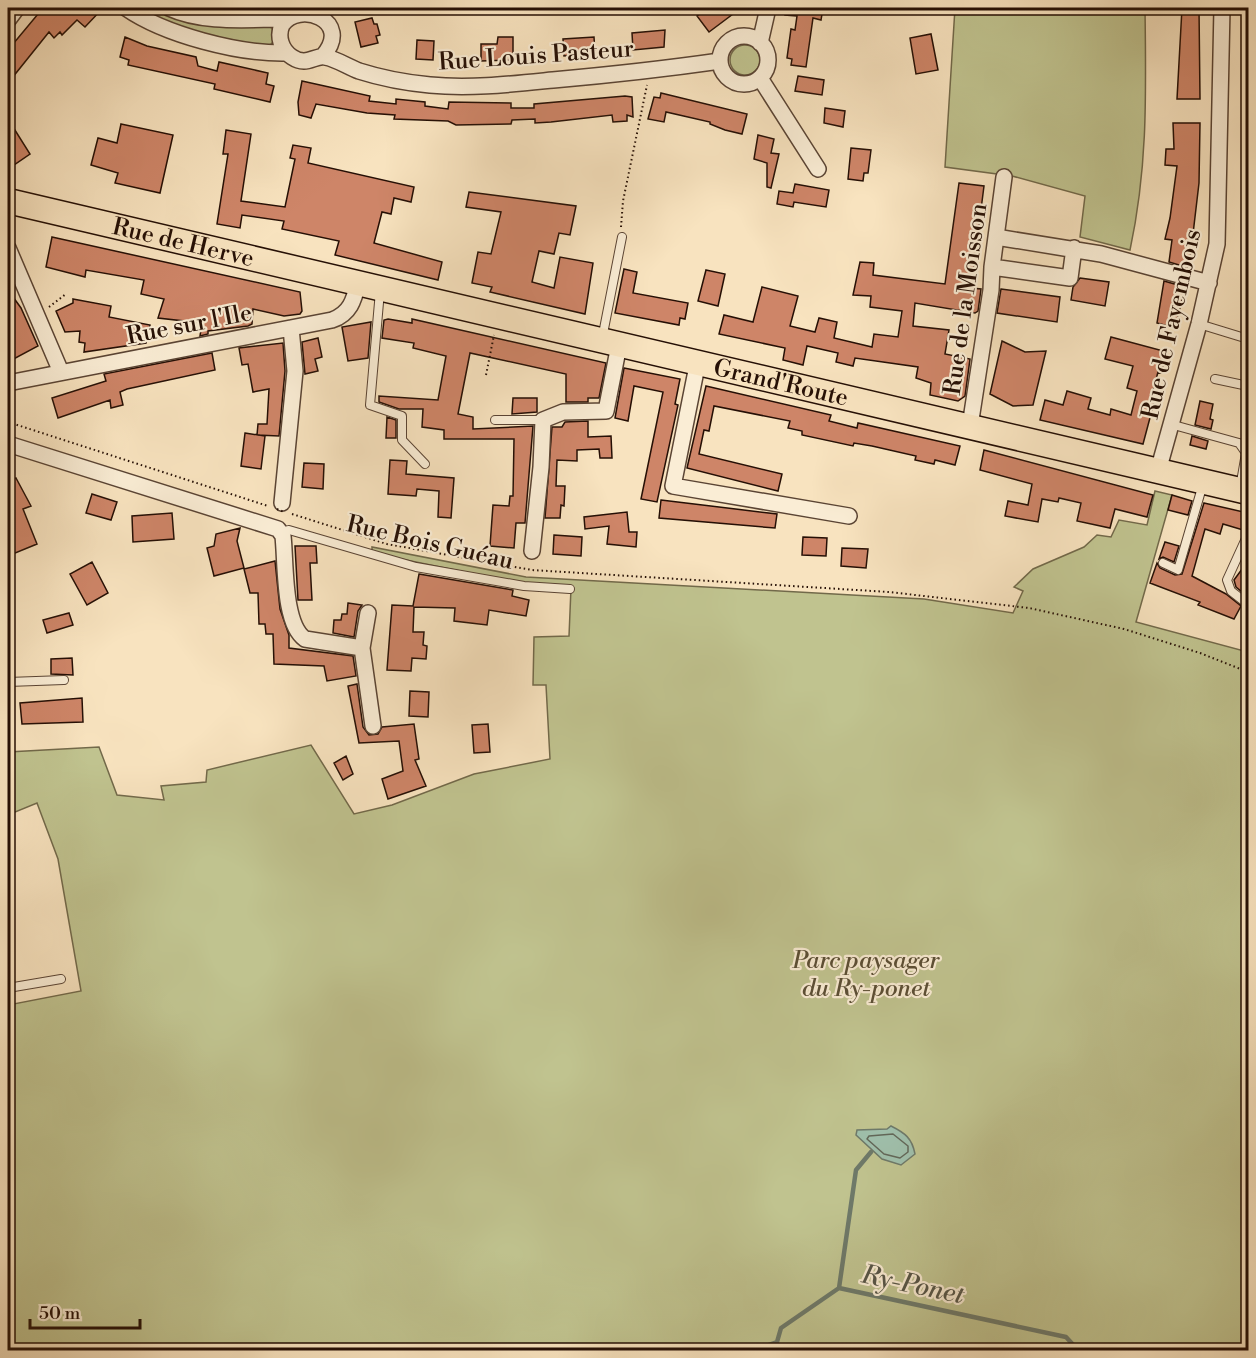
<svg xmlns="http://www.w3.org/2000/svg" width="1256" height="1358" font-family="'Libre Bodoni',serif">
	<rect width="100%" height="100%" fill="#f8e3bf"/>
	<filter id="stains"><feTurbulence type="fractalNoise" baseFrequency=".00333" numOctaves="4"/><feColorMatrix values="0 0 0 0 .2 0 0 0 0 .09 0 0 0 0 .02 0 0 0 .5 -.17"/></filter>
	<radialGradient id="worn" r=".72"><stop offset=".6" stop-color="#630" stop-opacity="0"/><stop offset="1" stop-color="#630" stop-opacity=".3"/></radialGradient>
	<path fill="#c0c38f" stroke="#72694a" stroke-width="1.5" d="M137,8H157L168,13L265,26L273,28L276,38L268,48L186,30Z
		M955,8H1145C1146,93 1148,166 1130,250L1080,237L1085,196L1012,176L945,167Z
		M730 60a15 15 0 1 1 30 0a15 15 0 1 1-30 0Z
		M1155,491L1172,495L1136,622L1248,652V1350H8V1005L81,991L58,859L37,803L8,815V752L99,747L117,795L164,800L161,786L206,782L207,770L311,745L354,814L392,805L474,774L550,759L546,685H533L534,637L569,636L571,588L524,584L372,553V547L526,577L924,599L1013,613L1023,591L1014,587L1033,569L1084,547L1097,535L1111,537L1119,520L1147,525Z"/>
	<path fill="#9fbfab" stroke="#6e7969" stroke-width="1.5" d="M891,1126C905,1133 912,1138 915,1154L901,1165L882,1159L856,1135L857,1130L887,1129Z"/>
	<g fill="none" stroke-linecap="round" stroke-linejoin="round">
		<path stroke="#626758" stroke-width="1.5" d="M893,1134L908,1146V1152L900,1158L884,1154L867,1139L869,1136Z"/>
		<path stroke="#6e7969" stroke-width="4.5" d="M839,1288L856,1170L871,1152
			M755,1350L777,1342L781,1328L839,1288L1066,1337L1078,1350"/>
	</g>
	<path fill="#ce8568" stroke="#250f05" stroke-width="1.5" d="M43,8H103L85,27L77,20L62,35L60,32L54,38L49,32L8,83V50Z
		M708,8H741L709,32L697,16Z
		M786,8H823L821,20L813,18L806,67L791,65L792,59L787,58L791,29L795,30L797,16L785,15Z
		M1182,8H1199L1200,99H1177Z
		M372,18L374,24H377L380,35L376,36L378,43L361,47L355,22Z
		M665,30L664,47L633,50L632,33Z
		M931,34L938,70L916,74L910,38Z
		M125,37L147,46L196,57L198,66L217,71L219,62L268,73L266,84L274,86L270,102L214,89L215,84L128,65L129,60L120,57Z
		M498,37H513V60L481,61V44H497Z
		M594,37L595,53L564,56L563,39Z
		M417,40L434,41L433,60L416,59Z
		M798,76L824,80L822,95L795,91Z
		M302,81L370,96L369,101L396,104V99L425,102V106L448,109L449,102L511,103V108H534V104L625,96L632,97L633,117L627,115V121L613,122L612,115L551,122L535,123V119L512,120L511,124L456,125L448,121L394,119L395,115L367,113L316,104L311,118L299,115L298,102Z
		M661,93L747,114L742,134L725,130L710,124V122L666,112L664,122L648,119L654,97L660,98Z
		M825,108L845,111L843,127L824,123Z
		M8,119L30,154L8,169Z
		M1173,123H1200L1199,183L1189,268L1169,262L1172,240L1165,239L1170,218L1177,166L1165,165L1166,149H1174Z
		M121,124L173,135L160,193L115,183L118,173L91,165L98,138L117,143Z
		M226,130L251,134L241,201L285,207L295,159L290,158L293,145L311,148L308,163L414,187L411,202L394,198L391,214L382,212L374,243L442,262L438,280L335,255L339,241L282,229L284,221L242,215L240,228L217,224L228,154H223Z
		M758,135L774,139L771,153L779,154L771,188L767,187V163L754,159Z
		M851,148L871,150L868,173H864L863,181L848,179Z
		M959,183L984,186L971,288L981,289L978,311L975,313L915,303L913,326L949,330L945,354L970,359L965,396L958,401L930,395L931,383L916,378L918,367L855,358L853,366L836,362L838,353L807,346L803,365L783,360L785,348L719,334L724,315L753,322L762,287L798,296L790,326L815,332L819,318L837,322L834,338L872,347L874,334L898,337L902,311L870,307L871,296L853,295L860,262L874,263L873,275L945,284Z
		M795,184L829,190L826,207L794,202L793,207L777,204L779,191L793,193Z
		M469,192L576,206L570,235L559,233L554,254L539,251L532,282L554,288L560,257L593,263L585,314L490,292L492,287L472,283L478,252L491,254L501,212L466,207Z
		M52,237L300,292L302,311L300,314L284,316L253,309L252,324L248,326L208,331V334L200,336L202,323L158,318L164,299L141,294L144,280L86,270L85,277L46,267Z
		M624,269L637,272L633,293L688,303L685,319L680,318L679,325L615,313Z
		M706,270L725,274L718,306L698,301Z
		M1080,278L1109,282L1105,306L1071,300L1073,287Z
		M1164,281L1185,287L1175,328L1157,323Z
		M1001,289L1060,297L1057,322L997,313Z
		M8,290L21,308L38,346L8,362Z
		M73,299L111,306L109,317L150,325L146,343L84,352L85,343L79,342L80,331L65,332L56,311L73,303Z
		M388,319L412,323V319L606,363L599,398H588V402H566V374L470,353L458,414L473,417V429L533,426L525,523H516L514,548L490,546L493,505L509,506L510,496H513L514,439H444V430L422,427L423,409H399L379,402V396L438,400L446,356L413,348L414,343L382,338L384,320Z
		M371,322L368,358L348,361L342,327Z
		M1111,337L1167,352L1161,373L1158,372L1151,398L1155,399L1143,444L1040,420L1045,400L1063,405L1067,391L1091,398L1088,409L1110,415L1111,409L1131,415L1137,391L1127,388L1133,366L1105,359Z
		M318,338L322,357L315,359L318,371L305,374L302,342Z
		M1002,341L1025,352L1046,351L1033,405L1013,406L990,394Z
		M283,343L285,371L279,436L257,435L258,424H267L269,389L253,392L248,364L242,365L239,348Z
		M212,353L215,370L127,389L120,392L123,405L111,408L110,400L58,418L52,398L106,381L104,374Z
		M624,368L680,379L675,404L678,405L657,502L641,499L663,392L634,386L628,421L615,418Z
		M706,386L831,415L829,421L857,428L858,423L960,446L955,465L935,460L934,464L915,460L916,456L872,446L854,443L853,446L802,435V431L788,428L790,421L714,406L709,431L704,430L699,454L782,474L778,491L687,468Z
		M513,398H537V412L512,414Z
		M1200,401L1213,404L1210,419L1213,420L1211,429L1195,425Z
		M387,417L396,420V438H386Z
		M588,421V437L611,436L612,458H600L599,449L577,450V461L557,460L556,486H565L564,506L561,505L560,518H545L552,427H562L565,422Z
		M245,433L265,436L261,469L241,466Z
		M1192,436L1208,441L1206,449L1190,445Z
		M984,450L1153,495L1147,517L1115,509L1110,528L1077,521L1081,503L1059,498L1058,502L1042,499L1038,522L1005,516L1008,501L1028,505L1032,484L980,470Z
		M390,460L407,461L406,474L454,478L451,518L438,517L439,491L417,489L416,496L388,494Z
		M304,463L324,464L323,489L302,487Z
		M16,478L31,506L23,509L37,544L8,556V481Z
		M92,494L117,502L111,520L86,513Z
		M1172,495L1192,501L1188,515L1168,510Z
		M661,500L777,514L775,528L659,518Z
		M1204,503L1248,513V528L1243,530L1223,524L1220,534L1205,529L1192,576L1226,594L1241,606L1234,619L1198,605L1200,602L1150,583L1157,563L1160,568L1175,575L1182,574Z
		M627,512L629,532H637L636,547L607,544L609,526L585,529L584,517Z
		M172,513L174,539L133,542L132,516Z
		M240,528L237,541L244,568L214,576L207,548L214,546L216,534Z
		M554,535L582,537L581,556L553,554Z
		M803,537L827,538L826,556L802,555Z
		M1165,542L1179,546L1174,562L1163,557L1159,559Z
		M295,546H316L317,563H310L312,600H298Z
		M842,548L868,549L866,568L841,566Z
		M275,561L280,609L289,635V648L353,656L356,676L327,681L324,666L274,664L273,634H266L265,624H259L258,593H250L244,569Z
		M1248,561V592L1247,596L1236,587L1234,580Z
		M92,562L108,593L87,605L70,574Z
		M419,574L513,590L512,596L529,600L526,616L489,610L487,625L454,621L455,608L414,607L413,632H424L423,645L427,646L426,659L412,658L411,671L387,670L392,605L413,606Z
		M348,603L362,605L358,611L354,637L333,633L334,620H341L342,614H347Z
		M69,613L73,625L47,633L43,620Z
		M72,658L73,675L51,674V659Z
		M357,684L363,727L369,735L378,734L382,727L414,724L419,759L415,760L426,786L388,799L382,779L403,771L399,741L359,743L348,686Z
		M410,691L429,692L428,717L409,716Z
		M82,698L83,722L22,724L20,703Z
		M488,724L490,752L474,753L472,725Z
		M346,756L353,774L343,780L334,763Z"/>
	<g fill="none" stroke-linecap="round" stroke-linejoin="round">
		<defs>
			<path id="lane" d="M380,291L370,405L402,416V440L425,464
				M1199,324L1248,339
				M602,339L622,237
				M1215,379L1248,386
				M495,420H543
				M1170,424L1239,443L1246,453L1240,488
				M281,532L289,530L416,567L524,586L570,589
				M1163,563L1178,570L1203,484
				M1245,602L1231,591L1227,580L1248,534
				M8,682L64,680
				M8,988L61,979"/>
			<path id="street" d="M126,8C165,35 239,54 286,53
				M169,8C204,24 248,19 285,19
				M8,20L17,8
				M720 60a24 24 0 1 1 48 0a24 24 0 1 1-48 0Z
				M760,43L768,8
				M323,56C354,20 298,0 282,25C277,36 281,50 292,57C307,67 314,55 325,57C337,59 348,67 359,71C381,78 408,83 430,85C470,89 513,84 553,80C609,75 664,69 720,61
				M760,78L818,169
				M996,237L1101,254L1209,283
				M8,248L61,372
				M992,267L1070,278L1074,248
				M698,361L673,486L849,516
				M8,383L332,320C350,314 354,300 358,283
				M970,426L991,290L992,267L1004,177
				M8,444L278,529L283,536C286,563 283,624 305,639L362,648L373,726
				M1158,471L1199,324L1217,244L1222,8
				M282,503L295,371L291,328
				M532,551L541,467L543,420L563,412L606,411L619,345
				M362,648L368,613"/>
			<g id="primary">
				<path id="s1" d="M8,201L1248,492"/>
			</g>
		</defs>
		<use href="#lane" stroke="#5a4434" stroke-width="10"/>
		<use href="#street" stroke="#5a4434" stroke-width="18"/>
		<use href="#primary" stroke="#250f05" stroke-width="27"/>
		<path stroke="#250f05" stroke-width="2" stroke-dasharray="1.5 3" stroke-linecap="butt" d="M621,227L623,201L647,85
			M49,307L66,294
			M486,375L494,335
			M8,422L268,506
			M292,514L387,544L532,570L889,592L1029,608L1124,629L1200,653L1248,672"/>
		<use href="#lane" stroke="#faedd5" stroke-width="8"/>
		<use href="#street" stroke="#faedd5" stroke-width="15"/>
		<use href="#primary" stroke="#f8e3bf" stroke-width="24"/>
		<path stroke="#250f05" stroke-width="2" stroke-dasharray="1.5 3" stroke-linecap="butt" d="M277,509L284,512"/>
	</g>
	<g text-anchor="middle" stroke-width="4.5" stroke-linejoin="round" paint-order="stroke">
		<g font-size="24" fill="#250f05" stroke="#faedd5">
			<text transform="translate(536 55) rotate(-4)" y="8">Rue Louis Pasteur</text>
			<text dy="8" stroke="none"><textPath href="#s1" startOffset="180">Rue de Herve</textPath></text>
			<text transform="translate(965 299) rotate(-82)" y="8">Rue de la Moisson</text>
			<text transform="translate(189 324) rotate(-11)" y="8">Rue sur l'Ile</text>
			<text transform="translate(1171 324) rotate(-77)" y="8">Rue de Fayembois</text>
			<text dy="8" stroke="none"><textPath href="#s1" startOffset="794">Grand'Route</textPath></text>
			<text transform="translate(430 542) rotate(13)" y="8">Rue Bois Guéau</text>
		</g>
		<g font-size="24" font-style="italic" fill="#5b4e35" stroke="#faedd5">
			<text x="866" y="968">Parc paysager<tspan x="866" dy="28">du Ry-ponet</tspan></text>
		</g>
		<g font-size="26" font-style="italic" fill="#565547" stroke="#faedd5">
			<text transform="translate(913 1284) rotate(12)" y="9">Ry-Ponet</text>
		</g>
	</g>
	<rect width="1256" height="1358" fill="none" stroke="#f8e3bf" stroke-width="30"/>
	<rect x="9" y="9" width="1238" height="1340" fill="none" stroke="#250f05" stroke-width="3"/>
	<rect x="15" y="15" width="1226" height="1328" fill="none" stroke="#250f05" stroke-width="1.5"/>
	<path d="M30 1319v9h110v-9" fill="none" stroke="#250f05" stroke-width="3"/>
	<text x="39" y="1319" font-size="18" fill="#250f05" stroke="#faedd5" stroke-width="4.5" paint-order="stroke">50 m</text>
	<rect width="100%" height="100%" filter="url(#stains)"/>
	<rect width="100%" height="100%" fill="url(#worn)"/>
</svg>
